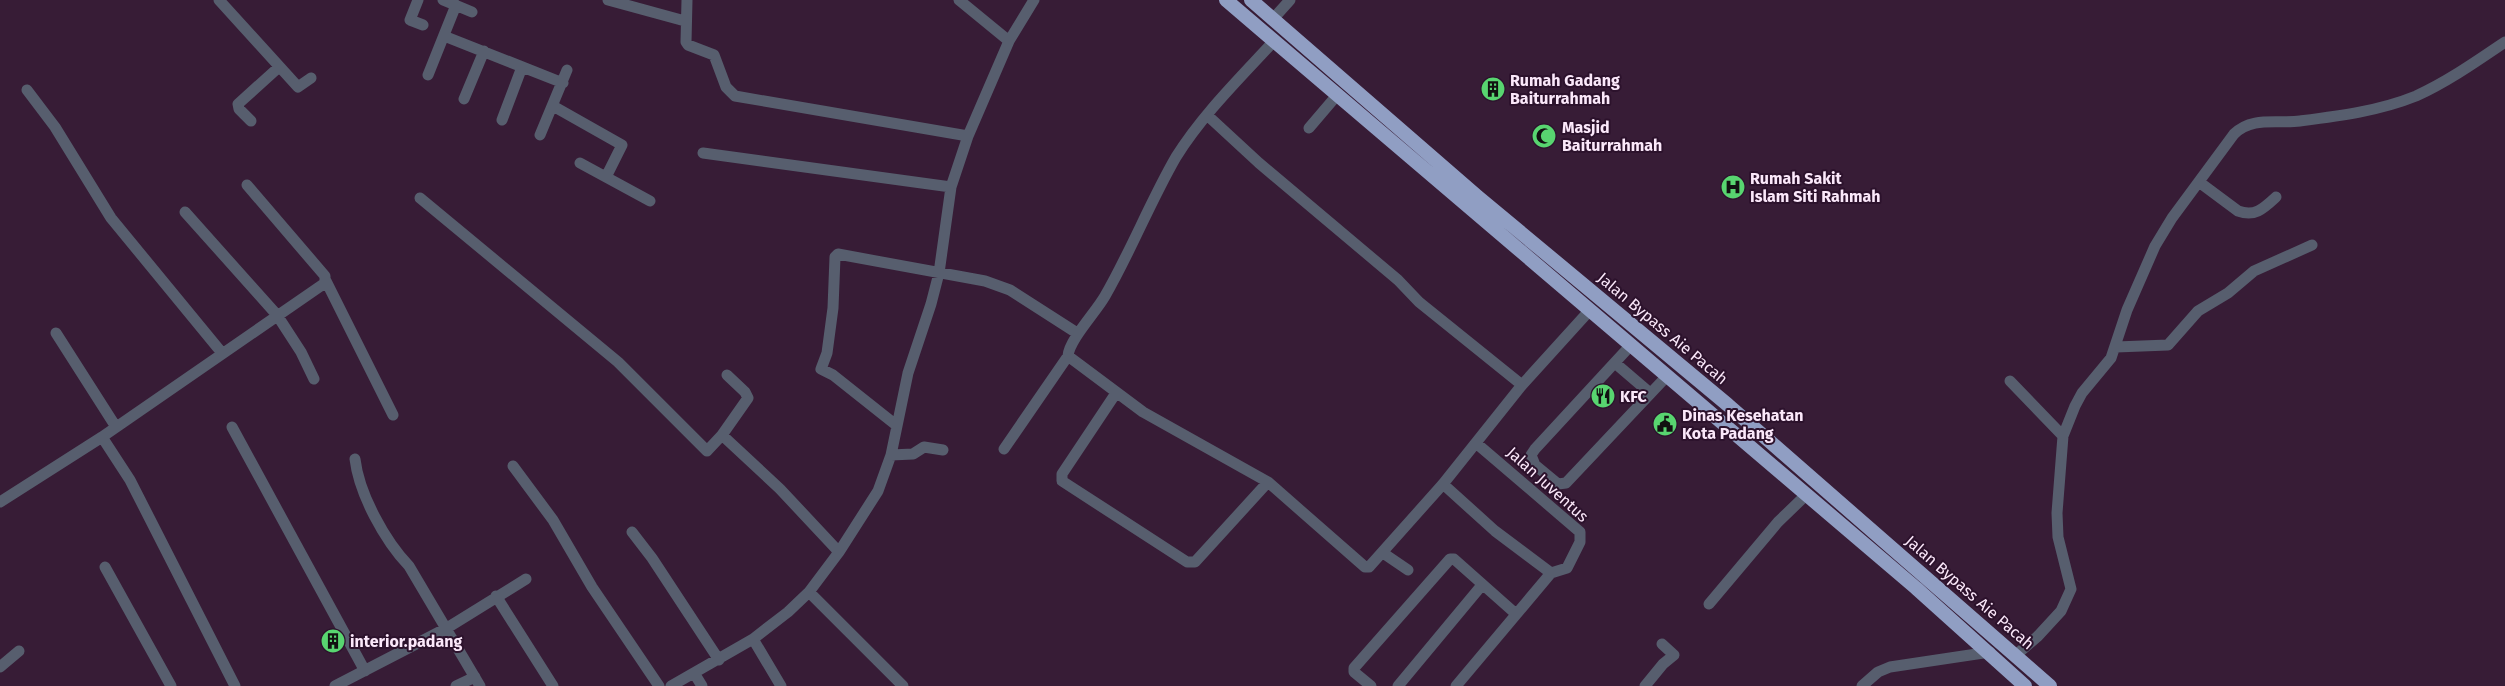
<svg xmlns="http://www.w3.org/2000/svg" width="2505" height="686" font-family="'Fira Sans',sans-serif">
	<rect width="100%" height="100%" fill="#371c36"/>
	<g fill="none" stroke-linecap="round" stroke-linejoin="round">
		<path stroke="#575e6e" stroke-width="11" d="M219,0L298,87L311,78
			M418,0L410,20L423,25
			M443,0L472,12
			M608,0L685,21
			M687,0L686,42L688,45L714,55L726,87L735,96L968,136
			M959,0L1009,41
			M1273,19L1290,0
			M444,36L563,83
			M428,75L456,5
			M27,90L55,127L111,218L222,353
			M464,99L484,51
			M553,106L622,145L606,177
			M1207,115L1259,163L1398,280L1419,302L1522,385L1443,484L1369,567H1365L1268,482L1143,412L1068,356C1069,340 1096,312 1105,296C1131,251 1150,202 1176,157C1203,114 1240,78 1274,41
			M502,120L522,67
			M251,121L239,109L238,104L279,67
			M1309,128L1338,94
			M540,135L567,70
			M703,153L951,187
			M580,163L650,201
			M2199,182L2238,211C2255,217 2263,209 2276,197
			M420,198L618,362L707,451L722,435L780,489L839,552
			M185,212L277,315L301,352L314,379
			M326,281L393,415
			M56,333L116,427
			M1631,345L1535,449L1531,455L1535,465L1558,484L1566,483L1667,376
			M2116,347L2168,345L2198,311L2228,293L2254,271L2312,245
			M1615,363L1650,393
			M2010,381L2063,436
			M1522,385L1590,310
			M1116,393L1062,474V481L1187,562H1195L1268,482
			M896,425L833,375L821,369L827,353L833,308L835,257L838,254L985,281L1010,290L1077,333
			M232,427L365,671
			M722,435L748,398L745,392L727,375
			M102,437L130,480L235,686
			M1476,443L1580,532V542L1567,568L1551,573
			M1004,449L1068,356
			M891,455L913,454L924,447L943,450
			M355,459C359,494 385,541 409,566L480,686
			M513,466L553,520L592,587L659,686
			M1443,484L1495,531L1551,573L1456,686
			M0,502L102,437L325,283V276L247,185
			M632,532L652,558L719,660
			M1383,553L1408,570
			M105,567L171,686
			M809,592L903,686
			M496,596L553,686
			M1709,604L1778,522L1806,495
			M753,639L781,686
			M2016,655L2038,636L2061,611L2071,589L2058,537L2057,513L2063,436L2075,406L2082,393L2111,358L2127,310L2155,246L2172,218L2234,134C2252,116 2277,124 2300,121C2339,116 2379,111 2416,96C2447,82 2477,61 2505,42
			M0,667L19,651
			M694,673L702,686
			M335,686L447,628L526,579
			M456,686L475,677
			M671,686L753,639L788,612L809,592L839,552L878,491L891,455L908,373L931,304L939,273L951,187L968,136L1009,41L1034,0
			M1371,686L1354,672V668L1450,559H1454L1516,614
			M1398,686L1482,585
			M1645,686L1663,664L1674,655L1662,644
			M1862,686L1878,672L1890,667L1990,652"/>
		<path stroke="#909ec3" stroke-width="14" d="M1226,0L1916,588L2025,686
			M1251,0L1478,197L1728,405L2050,686"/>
	</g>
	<defs>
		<symbol id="building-disc" viewBox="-11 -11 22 22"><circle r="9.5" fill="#58d570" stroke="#2c122c"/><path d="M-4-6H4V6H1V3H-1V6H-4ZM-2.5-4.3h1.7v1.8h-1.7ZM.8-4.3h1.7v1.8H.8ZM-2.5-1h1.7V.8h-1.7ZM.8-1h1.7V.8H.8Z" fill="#111"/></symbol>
		<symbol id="mosque-disc" viewBox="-11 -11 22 22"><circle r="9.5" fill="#58d570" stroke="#2c122c"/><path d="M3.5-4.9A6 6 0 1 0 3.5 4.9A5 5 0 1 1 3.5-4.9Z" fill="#111"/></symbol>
		<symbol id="hospital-disc" viewBox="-11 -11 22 22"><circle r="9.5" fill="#58d570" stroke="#2c122c"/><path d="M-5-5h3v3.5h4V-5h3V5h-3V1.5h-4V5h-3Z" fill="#111"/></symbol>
		<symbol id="restaurant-disc" viewBox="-11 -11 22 22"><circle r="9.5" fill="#58d570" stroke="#2c122c"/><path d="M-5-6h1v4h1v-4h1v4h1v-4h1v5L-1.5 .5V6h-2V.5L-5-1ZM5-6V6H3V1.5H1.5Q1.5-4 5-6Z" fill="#111"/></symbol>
		<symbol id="civic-disc" viewBox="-11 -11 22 22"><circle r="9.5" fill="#58d570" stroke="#2c122c"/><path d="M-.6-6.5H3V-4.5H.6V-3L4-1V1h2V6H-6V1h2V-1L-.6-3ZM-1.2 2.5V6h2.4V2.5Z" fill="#111"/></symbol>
	</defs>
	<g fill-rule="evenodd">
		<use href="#building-disc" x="1479" y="75" width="28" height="28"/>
		<use href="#mosque-disc" x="1530" y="122" width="28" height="28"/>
		<use href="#hospital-disc" x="1719" y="173" width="28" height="28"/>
		<use href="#restaurant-disc" x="1589" y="382" width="28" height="28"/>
		<use href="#civic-disc" x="1651" y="410" width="28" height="28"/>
		<use href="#building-disc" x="319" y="627" width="28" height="28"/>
	</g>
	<g text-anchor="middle" stroke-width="4" stroke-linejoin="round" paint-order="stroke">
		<g font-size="16" font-weight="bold" fill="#fbe8fa" stroke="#2c122c" text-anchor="start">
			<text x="1510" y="86">Rumah Gadang<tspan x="1510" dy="18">Baiturrahmah</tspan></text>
			<text x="1562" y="133">Masjid<tspan x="1562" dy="18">Baiturrahmah</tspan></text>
			<text x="1750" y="184">Rumah Sakit<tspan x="1750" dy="18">Islam Siti Rahmah</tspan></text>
			<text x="1620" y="402">KFC</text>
			<text x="1682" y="421">Dinas Kesehatan<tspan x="1682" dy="18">Kota Padang</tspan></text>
			<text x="350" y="647">interior.padang</text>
		</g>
		<g font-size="16" fill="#fbe8fa" stroke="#2c122c">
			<text transform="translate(1663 328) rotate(40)" y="6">Jalan Bypass Aie Pacah</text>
			<text transform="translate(1548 484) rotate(42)" y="6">Jalan Juventus</text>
			<text transform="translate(1970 592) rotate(41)" y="6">Jalan Bypass Aie Pacah</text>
		</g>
	</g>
</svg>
